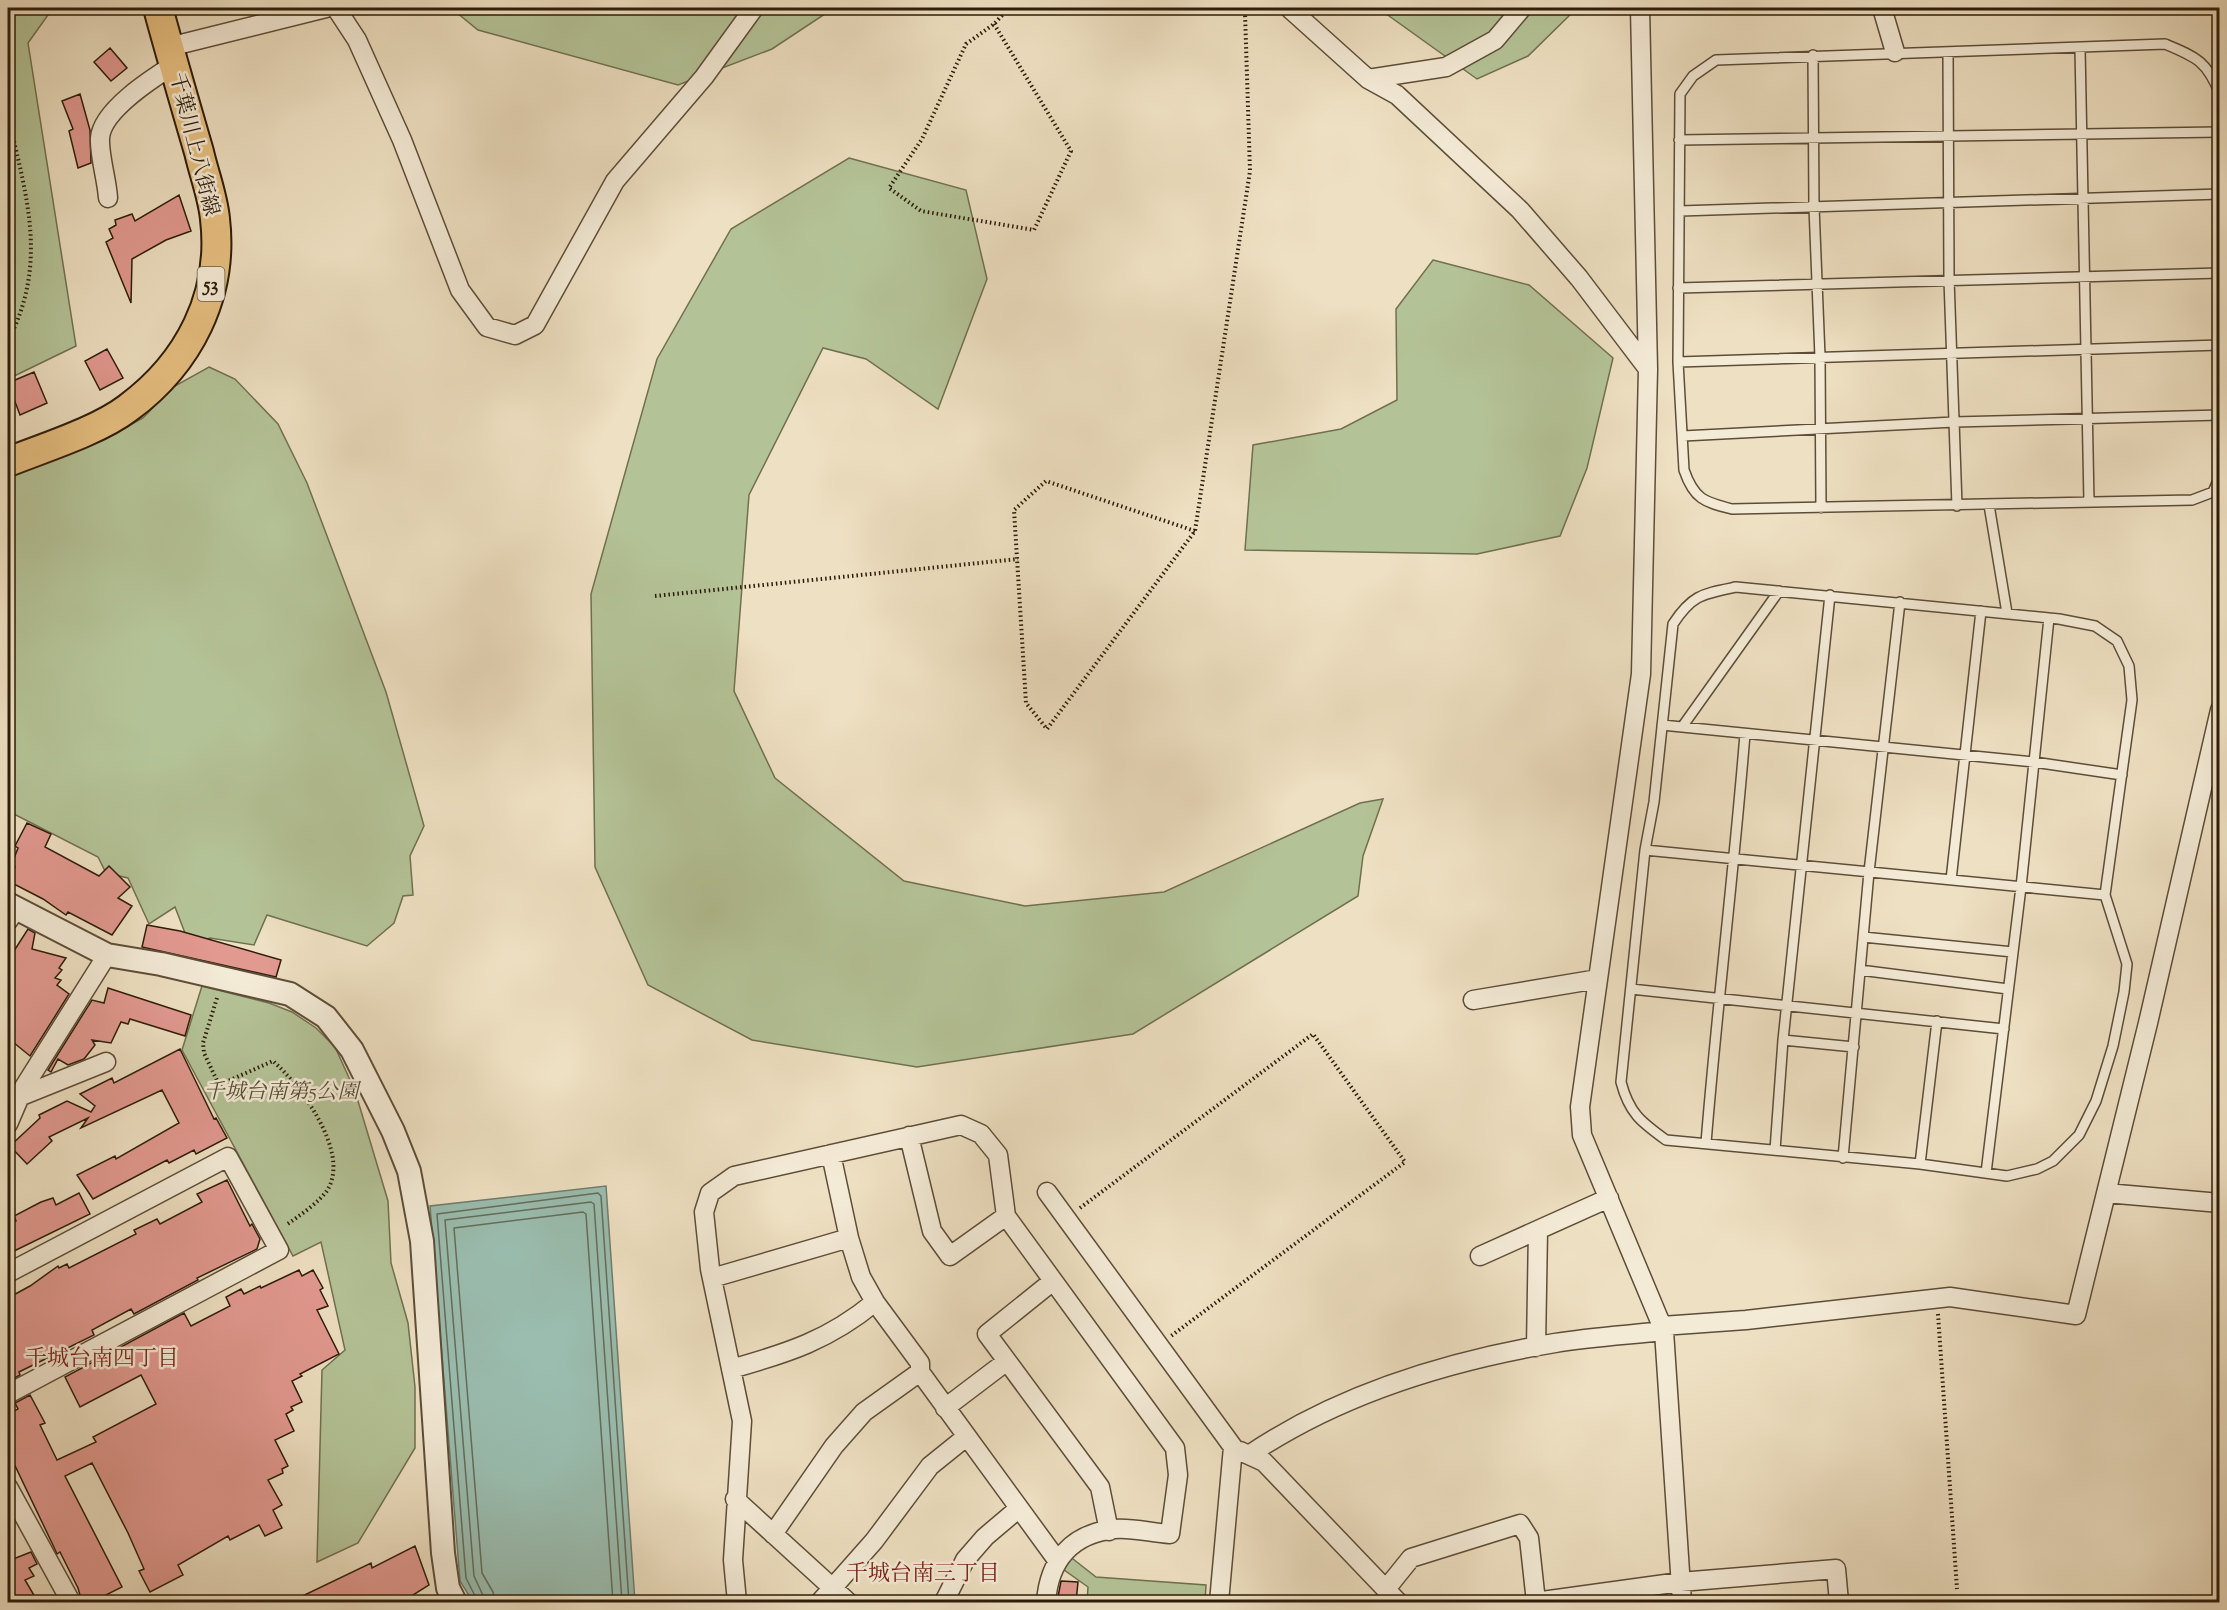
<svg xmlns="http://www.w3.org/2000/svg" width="2227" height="1610" font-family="'Sorts Mill Goudy','Noto Serif JP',serif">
	<rect width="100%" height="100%" fill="#eee0c2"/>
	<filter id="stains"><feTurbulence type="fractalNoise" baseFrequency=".00333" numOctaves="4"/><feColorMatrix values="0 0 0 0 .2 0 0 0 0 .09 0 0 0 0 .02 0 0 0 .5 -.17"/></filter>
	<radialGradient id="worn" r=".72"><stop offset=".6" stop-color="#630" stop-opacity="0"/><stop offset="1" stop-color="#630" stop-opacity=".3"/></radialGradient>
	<path fill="#b4c397" stroke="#707050" stroke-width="1.5" d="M8,8H53L28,43L76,346L8,379Z
		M451,8H834L772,49L678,85L478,30Z
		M1378,8H1577L1528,56L1477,79Z
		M849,158L966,190L987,279L938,409L866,359L823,348L749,495L734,691L775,778L904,881L1025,906L1164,892L1360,803L1383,799L1363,856L1358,896L1133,1034L917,1067L752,1040L648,985L595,867L591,594L657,359L731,229Z
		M1433,260L1529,285L1613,358L1587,468L1560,536L1477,554L1245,550L1253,445L1341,429L1397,400L1396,309Z
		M209,367L235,379L278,424L307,483L386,692L424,826L410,856L413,895L403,896L394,923L367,946L267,915L254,945L210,938L190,946L175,907L149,924L128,878L106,873L98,857L8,811V477L103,440L143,418L173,387Z
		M202,986L269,1003L292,1012L316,1028L335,1047L355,1091L388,1201L391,1263L408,1323L415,1387V1448L358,1543L317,1562L322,1370L345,1350L321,1242L293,1256L182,1050Z
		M1068,1555L1096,1577L1206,1585L1205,1602H1087L1088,1587L1060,1567Z"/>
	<path fill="#9abdaf" stroke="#6e7d6d" stroke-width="1.5" d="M606,1186L635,1602H473L460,1581L430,1206Z"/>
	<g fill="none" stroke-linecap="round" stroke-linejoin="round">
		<path stroke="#646c5c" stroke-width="1.5" d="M478,1602L466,1578L437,1214L598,1193L601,1196L629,1602
			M486,1602L474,1576L445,1220L591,1202L594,1204L622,1602
			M495,1602L493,1592L482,1573L454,1228L583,1212L586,1214L613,1602"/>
	</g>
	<path fill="#e29990" stroke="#2d1c0a" stroke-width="1.5" d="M110,48L127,68L111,81L94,62Z
		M80,94L90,130L91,163L78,168L69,131L73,129L62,101Z
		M179,195L191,231L166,240L132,259L131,303L106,242L113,238L109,229L116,225L115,220L132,214L135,221Z
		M107,349L123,378L100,390L85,361Z
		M34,372L47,403L20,415L8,383Z
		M27,823L51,834L45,847L99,876L109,866L130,887L118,898L132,906L112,935L68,912L66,915L43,899L8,881L15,867L11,866L18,848L15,846Z
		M147,925L180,931L281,960L276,977L142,947Z
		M28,929L35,933L32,949L66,958L59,968L62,970L55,978L61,980L57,985L69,994L30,1056L8,1038V947L14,951Z
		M108,988L191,1015L185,1036L130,1019L128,1024L121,1022L111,1043L92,1040L95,1045L84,1059L68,1065L58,1059L51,1072L48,1070L92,1000L104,1003Z
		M180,1049L214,1119L216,1118L227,1138L196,1154L194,1150L169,1163L167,1160L93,1199L77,1175L115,1156L116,1159L179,1123L162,1090L81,1128L88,1118L49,1137L52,1141L27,1164L10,1146L40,1118L39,1115L67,1101L91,1112L95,1106L80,1094L112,1078L114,1083Z
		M227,1180L250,1226L252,1224L260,1239L257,1249L197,1278L198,1280L134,1314L131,1309L92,1330L94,1335L19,1372L20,1375L8,1382V1298L30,1286L58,1266L59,1268L67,1264L69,1268L136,1234L134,1230L157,1219L160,1224L202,1202L197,1194Z
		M79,1193L90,1214L8,1254V1225L16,1221L14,1216L41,1202L53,1198L56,1205Z
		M299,1270L302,1276L313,1270L323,1288L320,1290L328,1306L317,1310L339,1354L300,1374L302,1376L292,1381L302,1402L291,1407L293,1410L286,1414L294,1431L275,1440L288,1466L282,1469L283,1473L268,1480L282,1505L273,1510L282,1528L265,1536L259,1525L230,1540L228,1536L178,1565L183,1575L150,1592L139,1571L144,1569L128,1533L92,1463L65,1476L122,1587L92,1602H82L78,1588L60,1552L57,1554L52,1543L8,1451V1414L18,1409L15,1403L30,1395L45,1423L40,1425L57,1460L96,1442L93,1437L156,1404L141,1375L80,1407L65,1377L184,1313L191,1326L230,1306L226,1297L241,1289L244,1294L260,1286L261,1288Z
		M415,1546L429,1585L402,1602H290L371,1563L372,1568Z
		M31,1552L37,1564L29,1568L34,1576L25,1580L38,1602H8V1561Z
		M1061,1581L1078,1582L1076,1602H1062L1058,1597Z"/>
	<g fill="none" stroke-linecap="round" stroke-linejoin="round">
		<defs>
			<path id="service" d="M2080,48L2089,502
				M1948,53L1949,279L1957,506
				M1813,55L1814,207L1820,357L1821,508
				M2220,94C2207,61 2196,57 2165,44L1716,60L1693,76L1680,94L1678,362L1684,470C1694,499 1704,502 1732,509L2192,500L2213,492L2220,476
				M1679,140L2220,132
				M1680,211L2220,194
				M1678,288L2220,273
				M1678,362L2220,345
				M1683,436L1954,422L2220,415
				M1989,505L2007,613
				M1736,587L2059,619L2095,626L2117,641L2129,666L2132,700L2105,895L2127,964L2124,992L2113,1046L2096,1101L2079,1135L2053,1161L2037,1169L2007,1176L1920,1164L1666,1140C1641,1122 1629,1113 1621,1082L1645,850L1654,802L1673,624C1692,595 1702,594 1736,587Z
				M1662,725L2034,762L2122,775
				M1682,727L1779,591
				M1645,850L2105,895
				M1951,880L1981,611
				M1863,937L2013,952
				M1860,970L2008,989
				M1631,989L2004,1029
				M1783,1040L1854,1047
				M1706,1143C1717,1007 1734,871 1745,734
				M1775,1150L1783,1040L1830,595
				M1843,1158L1869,872L1900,602
				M1920,1164L1937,1021
				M1986,1173L2021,887L2049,618"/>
			<path id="minor" d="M336,8L357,40L402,140L460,290L487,327L515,335L535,325L615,181L704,77L754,8
				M1289,8L1368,79L1397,95L1520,210L1579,278L1648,369
				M1640,8L1648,369L1641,674L1580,1107L1582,1135L1664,1331L1682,1602
				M1882,8L1895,52
				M169,47L326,8
				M1368,79L1446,67L1495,40L1522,8
				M108,198C107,180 99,155 100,138C102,110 153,78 175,64
				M8,921L17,908
				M1473,1000L1598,979
				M19,1097L106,1062
				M8,1124L24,1087L107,955
				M909,1136L932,1231L950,1256L1006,1216
				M831,1154L849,1238L861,1277L875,1302L920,1363V1372L1057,1560
				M1047,1192L1233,1447L1219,1602
				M2106,1193L2220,1203
				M1480,1256L1609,1198
				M8,1273L228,1157L279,1250L8,1394
				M712,1278L849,1238
				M1053,1281L987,1334L1100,1487L1109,1531
				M1662,1326L1746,1320L1950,1297L2076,1315L2148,1023L2220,710
				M1536,1347L1538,1230
				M731,1369C788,1353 829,1340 875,1302
				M945,1408L1007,1361
				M1240,1451L1264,1462L1398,1602
				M1249,1455C1339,1394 1448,1361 1555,1343C1591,1337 1628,1335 1664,1331
				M8,1487L71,1602
				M735,1499L848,1602
				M773,1534L834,1446L864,1412L920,1372
				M1386,1589L1411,1558L1520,1524L1529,1538L1536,1602
				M737,1602L733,1560L742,1421L710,1269L704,1212L710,1193L734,1176L961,1125L981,1134L998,1155L1006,1216L1175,1448L1178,1475L1170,1534C1152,1533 1131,1527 1114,1529C1071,1534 1049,1561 1046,1602
				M820,1602L874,1541L930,1466L966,1437
				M944,1602L965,1560L985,1537L1018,1509
				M1535,1602L1680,1582L1836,1569L1839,1602"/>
			<path id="tertiary" d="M8,904L107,955L161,964L290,994L326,1017L352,1050L393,1131L409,1171L422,1241L443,1553L448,1588L455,1602"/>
			<path id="primary" d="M8,462C43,448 98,431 128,408C189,363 224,295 215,219C213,197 204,174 199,152C185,104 171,56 158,8"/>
		</defs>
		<use href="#service" stroke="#5d4d38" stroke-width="12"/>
		<use href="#minor" stroke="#5d4d38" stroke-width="21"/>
		<use href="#tertiary" stroke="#5d4d38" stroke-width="26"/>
		<use href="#primary" stroke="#2d1c0a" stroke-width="32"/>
		<path stroke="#2d1c0a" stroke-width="4" stroke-dasharray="1.5 3" stroke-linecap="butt" d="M994,24L1071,151L1034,230L921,211L889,188L922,139L966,44L994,24L1009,8
			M8,115C26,196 49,262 8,341
			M1195,531L1046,481L1014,510L1026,703L1047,729L1195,531L1250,171L1245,13L1249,8
			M655,596L1018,559
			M217,998L203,1043L204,1053L219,1085L273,1061C300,1085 350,1151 328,1189C321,1201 298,1217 286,1225
			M1080,1208L1313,1034L1405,1162L1171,1336
			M1938,1314L1957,1589"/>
		<use href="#service" stroke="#f4ebd7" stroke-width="9"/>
		<use href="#minor" stroke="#f4ebd7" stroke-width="18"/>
		<use href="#tertiary" stroke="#f4ebd7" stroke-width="22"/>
		<use href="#primary" stroke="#e7c081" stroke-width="28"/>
	</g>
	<g text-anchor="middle" stroke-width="5" stroke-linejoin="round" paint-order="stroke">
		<rect fill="#f4ebd7" stroke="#695a48" stroke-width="1.5" x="197.5" y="267" width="27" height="34" rx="4.5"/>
		<g font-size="20" font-weight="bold" fill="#2d1c0a">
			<text x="211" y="291">53</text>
		</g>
		<g font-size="21" fill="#2d1c0a" stroke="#f4ebd7">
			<text transform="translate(195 144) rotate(76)" y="7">千葉川上八街線</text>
		</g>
		<g font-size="21" font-style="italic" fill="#564e34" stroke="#f4ebd7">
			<text x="281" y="1098">千城台南第5公園</text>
		</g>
		<g font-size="22" fill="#7a1f14" stroke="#f4ebd7">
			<text x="102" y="1365">千城台南四丁目</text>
			<text x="923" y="1580">千城台南三丁目</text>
		</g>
	</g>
	<rect width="2227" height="1610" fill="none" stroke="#eee0c2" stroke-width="30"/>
	<rect x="9" y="9" width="2209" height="1592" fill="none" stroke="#2d1c0a" stroke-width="3"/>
	<rect x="15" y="15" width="2197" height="1580" fill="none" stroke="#2d1c0a" stroke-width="1.5"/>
	<rect width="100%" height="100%" filter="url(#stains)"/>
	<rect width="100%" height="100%" fill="url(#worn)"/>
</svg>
